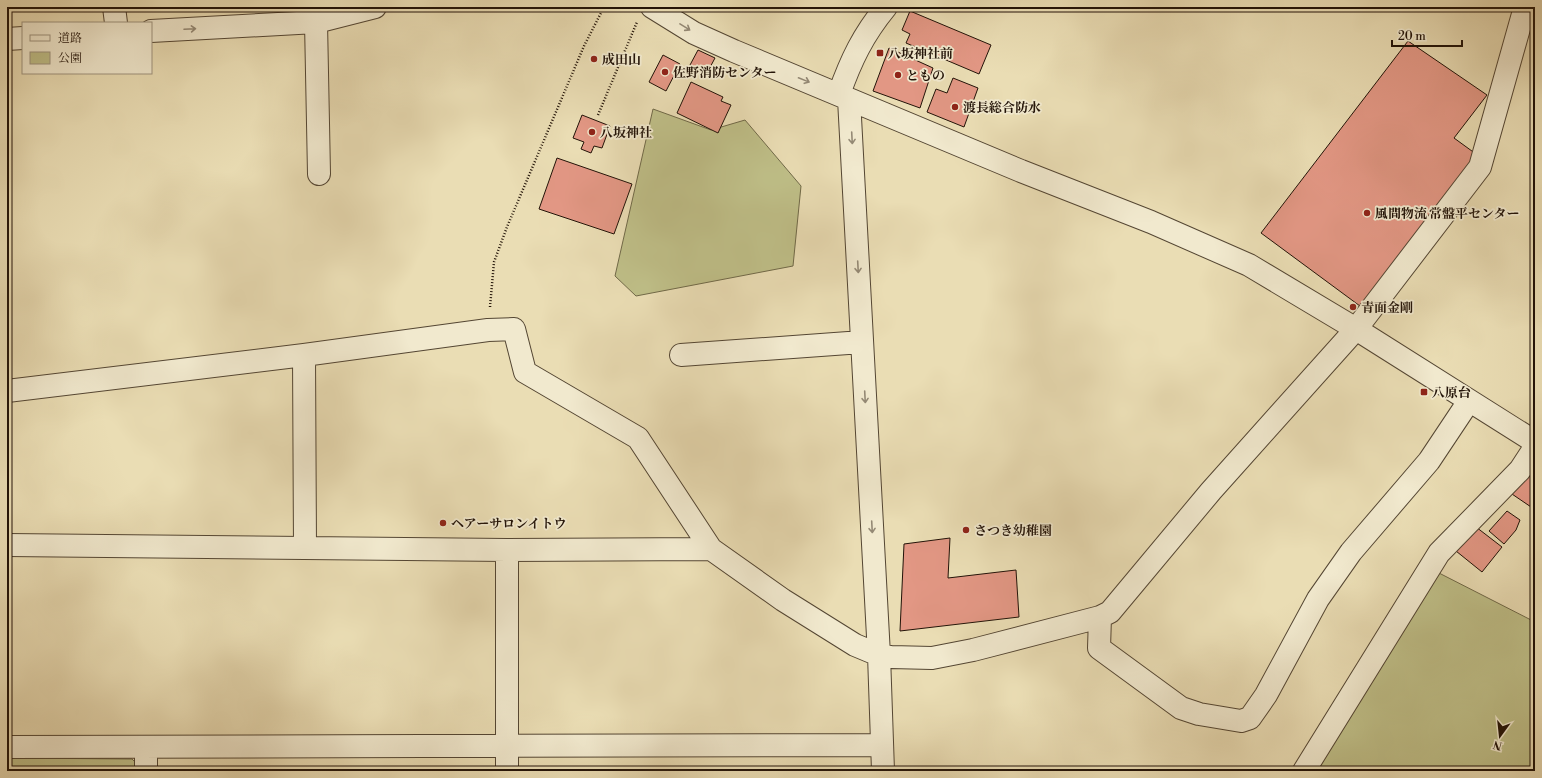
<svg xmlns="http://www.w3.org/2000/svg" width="1542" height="778" font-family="'Libre Bodoni','Noto Serif JP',serif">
	<rect width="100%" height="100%" fill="#eaddb4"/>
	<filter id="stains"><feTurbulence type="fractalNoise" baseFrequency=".005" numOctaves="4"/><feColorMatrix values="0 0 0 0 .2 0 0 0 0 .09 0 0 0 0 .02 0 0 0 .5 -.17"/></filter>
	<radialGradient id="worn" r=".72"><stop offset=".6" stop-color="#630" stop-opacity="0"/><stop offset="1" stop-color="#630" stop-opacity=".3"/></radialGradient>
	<path fill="#bfbf88" stroke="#706948" d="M653,109L711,130L745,120L801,186L793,266L636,296L615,276Z
		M1437,572L1535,622V771H1317Z
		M7,758L132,759L138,765V771H7Z"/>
	<path fill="#e29784" stroke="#221308" d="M910,11L991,45L979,74L906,43L910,34L902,30Z
		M1408,41L1487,95L1454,138L1476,154L1364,309L1261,233Z
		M889,48L933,68L920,108L873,91Z
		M698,50L715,58L707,73L690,65Z
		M663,55L680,64L666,91L649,82Z
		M953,78L978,88L964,127L927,112L936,89L947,93Z
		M691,82L723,97L721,101L731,105L718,133L677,113Z
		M582,115L610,126L602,148L594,146L591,153L581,149L584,142L573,138Z
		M557,158L632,184L614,234L539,209Z
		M1535,463V508L1534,509L1509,492Z
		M1507,511L1520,520L1516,530L1504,544L1489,531Z
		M1476,527L1502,547L1482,572L1456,551Z
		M950,538L948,578L1016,570L1019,617L900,631L904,544Z"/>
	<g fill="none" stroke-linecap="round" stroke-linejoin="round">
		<defs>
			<path id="minor" d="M114,7L116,23
				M652,7L694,33L734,51L1021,171L1151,222L1249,265L1356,329L1535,442
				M316,22L319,174
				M151,31L316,22L375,7
				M7,39L23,38
				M839,94C851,60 863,35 886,7
				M849,99L879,655L883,771
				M304,355L305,547
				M681,355L862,342
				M7,391L304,355L488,330L514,329L525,372L638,438L711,549L783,600L855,645L879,655L891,657L932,658L973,650L1100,617L1110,612L1211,491L1356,329L1480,167L1525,7
				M7,545L507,550L711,549
				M507,550V771
				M1100,617L1099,648L1181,708L1199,714L1241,721L1250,718L1266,695L1318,599L1351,552L1429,461L1469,401
				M7,747L882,745
				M146,747V771
				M1304,771L1439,553L1520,470L1535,447"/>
		</defs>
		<use href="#minor" stroke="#544633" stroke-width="24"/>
		<path stroke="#221308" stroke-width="2.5" stroke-dasharray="1 2" stroke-linecap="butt" d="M598,115L637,22
			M490,307L494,262L507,227L584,46L604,7"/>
		<use href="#minor" stroke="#f1e9ce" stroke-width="22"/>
	</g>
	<defs><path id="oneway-shaft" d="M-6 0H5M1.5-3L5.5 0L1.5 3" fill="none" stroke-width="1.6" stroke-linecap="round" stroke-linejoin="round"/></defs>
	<g stroke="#948975">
		<use href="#oneway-shaft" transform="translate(685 27) rotate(32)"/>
		<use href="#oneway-shaft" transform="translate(190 29) rotate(-3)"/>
		<use href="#oneway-shaft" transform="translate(804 80) rotate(22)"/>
		<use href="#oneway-shaft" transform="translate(852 138) rotate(87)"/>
		<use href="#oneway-shaft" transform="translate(858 267) rotate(87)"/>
		<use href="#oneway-shaft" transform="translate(865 397) rotate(87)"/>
		<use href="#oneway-shaft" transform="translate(872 527) rotate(87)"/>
	</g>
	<g fill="#8f2418" stroke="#f1e9ce" stroke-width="1.5">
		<rect x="876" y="49" width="8" height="8" rx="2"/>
		<circle cx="594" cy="59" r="4"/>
		<circle cx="665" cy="72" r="4"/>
		<circle cx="898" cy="75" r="4"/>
		<circle cx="955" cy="107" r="4"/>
		<circle cx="592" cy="132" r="4"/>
		<circle cx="1367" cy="213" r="4"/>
		<circle cx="1353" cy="307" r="4"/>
		<rect x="1420" y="388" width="8" height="8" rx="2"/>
		<circle cx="443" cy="523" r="4"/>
		<circle cx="966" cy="530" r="4"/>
	</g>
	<g text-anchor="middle" stroke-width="3.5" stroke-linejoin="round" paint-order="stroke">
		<g font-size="13" font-weight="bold" fill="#221308" stroke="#f1e9ce" text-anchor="start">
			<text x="888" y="58">八坂神社前</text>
			<text x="602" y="64">成田山</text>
			<text x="673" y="77">佐野消防センター</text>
			<text x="906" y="80">ともの</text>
			<text x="963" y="112">渡長総合防水</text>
			<text x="600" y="137">八坂神社</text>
			<text x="1375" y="218">風間物流 常盤平センター</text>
			<text x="1361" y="312">青面金剛</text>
			<text x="1432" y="397">八原台</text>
			<text x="451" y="528">ヘアーサロンイトウ</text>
			<text x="974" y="535">さつき幼稚園</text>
		</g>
	</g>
	<rect width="1542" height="778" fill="none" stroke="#eaddb4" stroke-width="24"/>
	<rect x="8" y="8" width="1526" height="762" fill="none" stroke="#221308" stroke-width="2"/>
	<rect x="12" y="12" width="1518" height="754" fill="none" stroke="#221308"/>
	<rect x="22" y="22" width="130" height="52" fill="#f1e9ce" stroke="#9e937f"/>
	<rect x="30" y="35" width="20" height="6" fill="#f1e9ce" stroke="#9e937f"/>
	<text x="58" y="42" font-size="12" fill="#221308">道路</text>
	<rect x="30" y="52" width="20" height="12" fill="#bfbf88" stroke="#9e937f"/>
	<text x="58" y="62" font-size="12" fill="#221308">公園</text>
	<g transform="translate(1500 736) rotate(195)" stroke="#f1e9ce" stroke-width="3" paint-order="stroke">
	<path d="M0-3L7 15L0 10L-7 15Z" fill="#221308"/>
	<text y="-6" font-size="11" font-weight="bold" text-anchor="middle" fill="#221308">N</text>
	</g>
	<path d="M1392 40v6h70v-6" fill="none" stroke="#221308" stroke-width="2"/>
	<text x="1398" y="40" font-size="12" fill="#221308" stroke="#f1e9ce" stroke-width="3" paint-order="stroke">20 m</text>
	<rect width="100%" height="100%" filter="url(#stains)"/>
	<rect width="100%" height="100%" fill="url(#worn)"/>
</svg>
